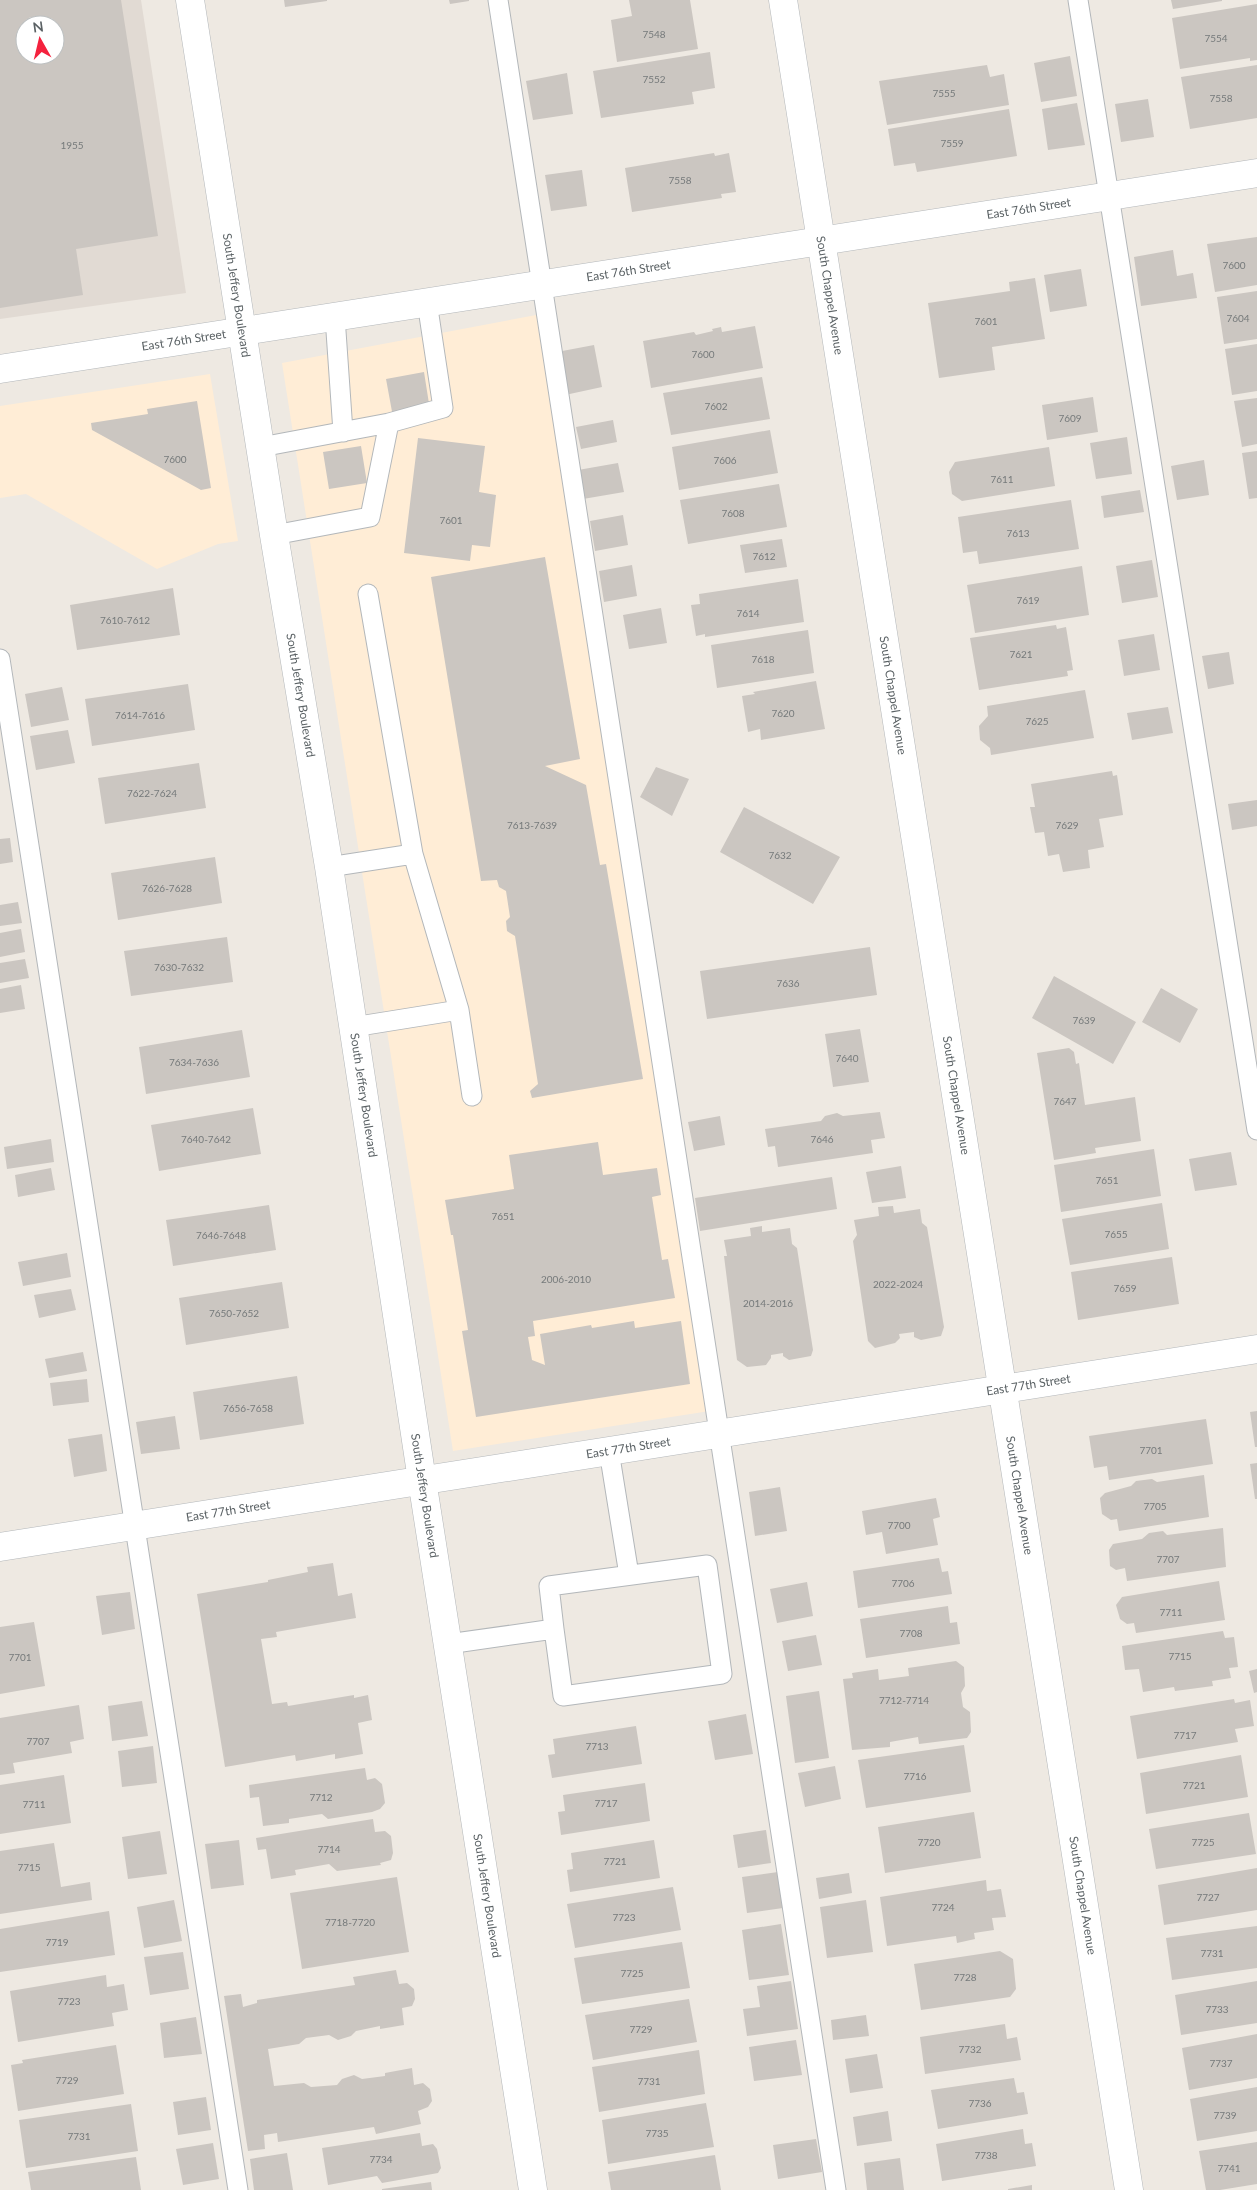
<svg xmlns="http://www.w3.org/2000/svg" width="1257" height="2190" font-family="Lato,sans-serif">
	<rect width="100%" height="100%" fill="#eee9e2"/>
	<path fill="#ffedd6" d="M547,313L716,1410L453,1451L282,363Z
		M210,374L238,541L218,544L157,569L26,494L0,498V406Z"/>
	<path fill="#e1dad3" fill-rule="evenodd" d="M0,0H141L186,293L0,319ZM25,25H55V55H25Z"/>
	<path fill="#cbc6c1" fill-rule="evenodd" d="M0,0H121L158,236L76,249L83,295L0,308ZM25,25H55V55H25Z
		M284,0H327V1L285,7Z
		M449,0H469V1L450,4Z
		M629,0H690L698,49L617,62L611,20L632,16Z
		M1171,0H1222V1L1173,9Z
		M1257,4V60L1250,61V58L1180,69L1172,18Z
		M710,52L715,88L692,92L694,104L601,118L593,71Z
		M1070,56L1077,96L1041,102L1034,63Z
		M987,65L990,77L1004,74L1009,105L887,125L879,81Z
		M1257,65V118L1190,129L1181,77Z
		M567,73L573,114L533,120L526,81Z
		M1148,99L1154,137L1121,142L1115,104Z
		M1077,103L1085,145L1048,150L1042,109Z
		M1009,109L1017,156L917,172L915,163L894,166L888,129Z
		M714,153L715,156L729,153L736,192L721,194L722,198L632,212L625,168Z
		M582,170L587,206L551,211L545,175Z
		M1257,237V285L1215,292L1207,244Z
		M1173,250L1177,276L1193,273L1197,298L1141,306L1134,257Z
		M1081,269L1087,306L1050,312L1044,275Z
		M1035,278L1045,339L992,347L995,370L939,378L928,303L1010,291L1009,282Z
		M1257,291V339L1224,344L1217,297Z
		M755,326L763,368L651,388L643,341L694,332L696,335L713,331L712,329L721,327L722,332Z
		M1257,344V391L1232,395L1225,349Z
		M594,345L602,387L565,395L557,352Z
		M424,372L430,410L393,417L386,379Z
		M762,377L770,419L671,435L663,393Z
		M1093,397L1098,432L1047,440L1042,405Z
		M1257,398V444L1242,447L1234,401Z
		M197,401L211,488L201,490L92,430L91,423L148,414L147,409Z
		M613,420L617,442L581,449L576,427Z
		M770,430L778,473L679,490L672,447Z
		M1127,437L1132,474L1096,479L1090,443Z
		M418,438L485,446L479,492L496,495L490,547L472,545L470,561L404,553Z
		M361,446L367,483L329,489L323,452Z
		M1049,447L1055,486L962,501L952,494L949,472L955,462Z
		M1257,451V498L1249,499L1242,453Z
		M1204,460L1209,495L1177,500L1171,466Z
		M618,463L624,492L583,499L578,470Z
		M779,484L787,527L688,544L680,500Z
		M1140,490L1144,512L1104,518L1101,496Z
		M1071,500L1079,549L979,564L977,551L963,553L958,517Z
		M623,515L628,545L595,551L590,521Z
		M782,539L787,567L745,573L740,545Z
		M545,557L580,759L545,766L586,785L600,865L606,864L643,1079L532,1098L530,1091L538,1084L515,936L507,931L506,921L510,917L506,891L499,887L497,880L481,881L431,577Z
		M1152,560L1158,597L1122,603L1116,566Z
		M632,565L637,596L604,602L599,571Z
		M1082,566L1089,615L975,633L967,585Z
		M798,579L804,622L705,637V634L696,636L691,605L700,604L699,594Z
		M173,588L180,635L77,650L70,605Z
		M661,608L667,643L629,649L623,615Z
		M1056,625L1057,629L1066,627L1073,670L1067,671L1068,676L979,690L970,638Z
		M808,630L814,673L717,688L711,645Z
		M1154,634L1160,670L1124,676L1118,640Z
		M1229,652L1234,684L1208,689L1202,656Z
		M816,681L825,729L761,740L760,729L748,732L742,696L755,694L753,692Z
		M188,684L195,730L92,746L85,699Z
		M62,687L69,720L31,727L25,694Z
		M1085,690L1094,738L991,755L990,748L980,740L979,726L988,716L987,706Z
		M1168,707L1173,733L1132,740L1127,713Z
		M68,730L75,763L36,770L30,736Z
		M199,763L206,808L105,824L98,778Z
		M656,767L689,779L672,816L640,797Z
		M1112,771L1113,776L1117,775L1123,815L1099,819L1104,847L1088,850L1090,868L1063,872L1059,854L1048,856L1044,832L1035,833L1030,807H1035L1031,784Z
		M1257,800V826L1232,830L1228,804Z
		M744,807L840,857L813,904L720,852Z
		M10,838L13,862L0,864V839Z
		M215,857L222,903L118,920L111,873Z
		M18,902L22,923L0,926V905Z
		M21,929L25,952L0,957V933Z
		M227,937L233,982L131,996L124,951Z
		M870,947L877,995L707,1019L700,971Z
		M25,959L29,978L0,983V963Z
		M1054,976L1136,1022L1113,1064L1032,1018Z
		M21,985L25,1009L0,1013V989Z
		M1161,988L1198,1009L1180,1043L1142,1022Z
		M860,1029L869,1082L833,1087L825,1034Z
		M242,1030L250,1077L146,1094L139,1047Z
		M1069,1048L1074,1052L1076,1064L1079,1063L1085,1105L1135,1097L1141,1141L1095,1148L1096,1153L1054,1160L1037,1053Z
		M253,1108L261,1154L159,1171L151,1125Z
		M880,1112L885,1138L871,1140L873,1153L778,1167L775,1146L768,1147L765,1129L821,1121L825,1116L837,1113L843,1116Z
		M720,1116L725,1145L694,1151L688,1122Z
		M51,1139L54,1162L7,1169L4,1147Z
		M598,1142L603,1175L657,1168L661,1195L652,1197L662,1260L668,1259L675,1298L533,1321L535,1336L528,1337L532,1360L545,1365L540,1334L591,1325L592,1328L634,1321L635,1328L681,1321L690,1384L476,1417L462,1331L468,1330L453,1235H451L445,1200L514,1189L509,1155Z
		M1154,1149L1161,1196L1061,1212L1054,1165Z
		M1231,1152L1237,1185L1195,1191L1189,1159Z
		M901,1166L906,1198L872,1203L866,1172Z
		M51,1168L55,1190L18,1197L15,1175Z
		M832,1177L837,1209L700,1231L695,1198Z
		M1162,1203L1169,1249L1070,1265L1062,1219Z
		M269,1205L276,1250L173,1266L166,1220Z
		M893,1206L894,1213L920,1209L922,1223L927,1227L944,1327L941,1336L921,1340L914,1337V1332L899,1334L900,1338L895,1343L875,1348L868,1341L853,1241L857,1235L854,1220L879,1216L878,1207Z
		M762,1226V1232L790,1228L792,1244L797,1248L813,1350L811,1356L789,1360L783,1356V1353L771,1355V1358L766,1365L747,1367L737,1360L724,1256H727L724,1240L751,1236L750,1228Z
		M67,1253L71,1277L23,1286L18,1262Z
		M1172,1257L1179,1304L1078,1320L1071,1272Z
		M282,1282L289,1328L186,1345L179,1298Z
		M71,1289L76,1310L39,1318L34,1295Z
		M83,1352L87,1371L49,1378L45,1359Z
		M297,1376L304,1424L200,1440L193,1392Z
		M87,1379L89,1402L53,1406L50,1383Z
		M1257,1411V1447H1255L1250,1412Z
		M175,1416L180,1449L141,1454L136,1422Z
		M1206,1419L1213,1464L1109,1480L1107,1466L1094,1468L1089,1436Z
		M102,1434L107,1471L74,1477L68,1439Z
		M1257,1463V1499H1255L1250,1464Z
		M1204,1475L1209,1517L1119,1531L1117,1519L1111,1520L1102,1514L1100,1498L1105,1493L1131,1486L1136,1481L1152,1479L1157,1482Z
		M780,1487L787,1531L755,1536L749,1492Z
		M936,1498L940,1517L933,1519L938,1545L886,1554L882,1532L866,1535L862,1511Z
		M1223,1528L1226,1567L1127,1581L1125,1568L1116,1570L1110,1566L1109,1550L1113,1544L1142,1539L1149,1533L1163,1531L1167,1535Z
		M939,1558L942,1572L948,1571L952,1594L858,1608L853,1571Z
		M333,1563L338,1596L352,1593L356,1618L276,1632L277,1637L261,1639L272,1704L287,1702L288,1706L354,1695V1698L368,1695L372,1720L358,1723L363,1754L335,1759V1754L296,1761L295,1755L225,1767L197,1594L268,1582V1580L308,1572L307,1567Z
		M1219,1581L1225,1620L1136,1633L1134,1623L1127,1624L1120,1619L1116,1605L1122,1597Z
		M807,1582L813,1616L777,1623L770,1589Z
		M130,1592L135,1629L102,1635L96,1596Z
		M948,1606L950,1623L957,1622L960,1644L866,1658L860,1619Z
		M34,1622L45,1686L0,1694V1627Z
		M1223,1631L1225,1638L1234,1637L1238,1667L1229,1668L1231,1678L1212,1681L1213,1686L1175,1691L1174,1687L1143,1692L1139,1669L1125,1670L1122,1646Z
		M816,1635L822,1665L788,1671L782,1641Z
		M956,1661L964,1667L965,1686L961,1693L963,1707L970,1712L971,1732L967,1738L919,1744L918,1737L890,1742V1747L852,1750L843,1679L853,1678L852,1673L878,1669L879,1680L909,1676L908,1668Z
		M1257,1669V1692L1254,1693L1249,1671Z
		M819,1691L829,1758L795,1763L786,1696Z
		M1234,1699L1235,1703L1250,1700L1254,1726L1235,1729L1238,1742L1137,1759L1130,1716Z
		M142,1701L148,1736L112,1741L108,1706Z
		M79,1705L84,1739L70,1742L72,1753L13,1763L15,1773L0,1775V1718Z
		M746,1714L753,1754L715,1760L708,1721Z
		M636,1726L642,1764L552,1778L548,1755L555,1754L553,1739Z
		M964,1745L971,1792L866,1808L858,1760Z
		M153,1746L157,1783L122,1787L118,1751Z
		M1241,1755L1248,1797L1146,1814L1140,1773Z
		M835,1766L841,1799L805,1807L798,1773Z
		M365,1768L367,1780L375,1778L382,1784L385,1803L380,1809L372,1812L328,1819L322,1814L289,1819V1823L263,1826L259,1797L250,1798L249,1785Z
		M64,1775L71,1823L0,1834V1785Z
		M645,1783L650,1821L561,1835L558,1812L565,1811L563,1795Z
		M974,1812L981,1858L885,1873L878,1827Z
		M1249,1813L1256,1854L1156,1869L1149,1829Z
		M373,1819L375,1832L385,1831L391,1836L393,1853L391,1860L380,1863L381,1865L337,1871L329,1864L295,1870L296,1875L271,1879L266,1849L258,1850L256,1838Z
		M766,1830L771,1863L738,1868L733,1835Z
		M160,1831L167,1874L128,1879L122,1837Z
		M239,1840L244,1885L211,1889L205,1844Z
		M654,1840L660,1878L570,1892L567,1870L573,1869L571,1853Z
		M54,1843L61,1887L90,1882L92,1900L0,1914V1851Z
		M1257,1868V1910L1164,1925L1158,1885Z
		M778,1872L783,1908L747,1913L742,1877Z
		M849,1873L852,1893L819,1899L816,1878Z
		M397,1877L409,1952L302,1969L290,1893Z
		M986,1880L987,1891L1001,1889L1006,1917L992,1918L994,1930L974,1933L975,1939L957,1943L956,1936L887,1946L880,1897Z
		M673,1887L681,1930L575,1948L567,1904Z
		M174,1900L182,1941L144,1948L137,1907Z
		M866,1900L873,1952L827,1958L820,1907Z
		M109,1911L115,1955L0,1972V1929Z
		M781,1924L789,1975L749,1980L742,1930Z
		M1257,1926V1968L1172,1980L1166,1938Z
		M682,1942L690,1988L582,2004L574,1958Z
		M1000,1951L1013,1959L1016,1989L1010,1997L921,2010L914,1964Z
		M183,1952L189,1989L150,1995L144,1957Z
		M396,1970L399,1984L407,1983L414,1989L415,1999L412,2006L402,2008L404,2025L380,2029V2026L356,2031L351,2036L338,2040L329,2035L306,2038L299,2044L268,2049L274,2086L304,2083L311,2087L337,2085L342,2079L354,2075L362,2079L385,2076V2073L412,2068L414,2085L423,2083L430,2089L432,2101L428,2107L418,2111L421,2124L376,2134L374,2127L278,2142L277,2133L264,2135L265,2149L248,2151L224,1996L241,1994L243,2007L257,2003V2000L355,1985L353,1977Z
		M106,1975L107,1987L124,1984L128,2010L112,2013L114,2026L18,2042L10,1991Z
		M791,1981L798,2029L747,2036L743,2009L760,2007L757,1986Z
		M1257,1981V2023L1181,2035L1175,1995Z
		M689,1999L697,2042L593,2060L585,2015Z
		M866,2015L869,2036L833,2040L831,2020Z
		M196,2017L202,2054L164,2058L160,2023Z
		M1005,2024L1007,2039L1017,2037L1021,2060L925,2074L920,2037Z
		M1257,2034V2078L1189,2090L1182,2048Z
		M796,2040L802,2075L754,2081L749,2047Z
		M116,2045L124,2094L18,2111L11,2065L23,2063L22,2060Z
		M699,2050L705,2094L599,2112L592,2067Z
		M877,2054L883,2088L850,2093L845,2059Z
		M1014,2078L1017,2093L1024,2092L1028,2114L938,2129L931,2090Z
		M1257,2087V2131L1197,2141L1190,2099Z
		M206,2097L211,2130L178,2135L173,2102Z
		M706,2103L714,2147L608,2164L602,2120Z
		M131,2104L138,2151L26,2168L19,2120Z
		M888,2111L892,2141L857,2146L853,2117Z
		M1023,2129L1025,2144L1032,2143L1036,2166L942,2181L936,2144Z
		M420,2133L422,2146L433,2144L437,2149L441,2168L438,2173L382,2183L377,2176L328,2185L322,2148Z
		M816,2139L822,2172L778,2179L773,2145Z
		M1257,2142V2184L1220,2190H1206L1199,2151Z
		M213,2143L219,2179L183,2185L176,2149Z
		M287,2153L293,2190H254L250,2159Z
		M715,2155L721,2190H611L608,2172Z
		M136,2157L141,2190H31L28,2172Z
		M900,2158L904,2190H867L864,2163Z
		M431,2182L432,2190H382V2189Z
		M1032,2185V2190H1008V2189Z"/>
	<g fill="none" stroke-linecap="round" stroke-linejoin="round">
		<defs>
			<path id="service" d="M498,0L836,2190
				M1078,0L1257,1130
				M335,317L343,432
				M261,447L389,423
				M274,535L370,517L389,423L443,408L427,302
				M368,594L413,854L459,1010L472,1096
				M0,659L238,2190
				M329,867L413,854
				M353,1027L459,1010
				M609,1451L629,1575
				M448,1644L554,1629L563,1696L722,1674L707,1565L549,1586L554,1629"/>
			<g id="minor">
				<path id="s1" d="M783,0L1129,2190"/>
				<path id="s2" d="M0,1547L1257,1349"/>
			</g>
			<g id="tertiary">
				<path id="s3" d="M190,0L274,535L329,867L422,1480L533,2190"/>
				<path id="s4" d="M0,369L1257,173"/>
			</g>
		</defs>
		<use href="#service" stroke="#b3b7ba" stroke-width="21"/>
		<use href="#minor" stroke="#b3b7ba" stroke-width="29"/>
		<use href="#tertiary" stroke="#b3b7ba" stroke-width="29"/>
		<use href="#service" stroke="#fff" stroke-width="19"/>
		<use href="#minor" stroke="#fff" stroke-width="28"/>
		<use href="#tertiary" stroke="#fff" stroke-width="28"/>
	</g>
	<g text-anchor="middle" stroke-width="5" stroke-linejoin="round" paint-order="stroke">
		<g font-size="10" fill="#767a7b">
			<text x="654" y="38">7548</text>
			<text x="1216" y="42">7554</text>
			<text x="654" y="83">7552</text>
			<text x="944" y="97">7555</text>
			<text x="1221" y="102">7558</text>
			<text x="952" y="147">7559</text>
			<text x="72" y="149">1955</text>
			<text x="680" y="184">7558</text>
			<text x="1234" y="269">7600</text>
			<text x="1238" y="322">7604</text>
			<text x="986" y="325">7601</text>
			<text x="703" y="358">7600</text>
			<text x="716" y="410">7602</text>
			<text x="1070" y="422">7609</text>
			<text x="175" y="463">7600</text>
			<text x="725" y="464">7606</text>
			<text x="1002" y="483">7611</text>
			<text x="733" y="517">7608</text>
			<text x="451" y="524">7601</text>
			<text x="1018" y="537">7613</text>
			<text x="764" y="560">7612</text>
			<text x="1028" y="604">7619</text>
			<text x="748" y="617">7614</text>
			<text x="125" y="624">7610-7612</text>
			<text x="1021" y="658">7621</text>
			<text x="763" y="663">7618</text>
			<text x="783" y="717">7620</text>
			<text x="140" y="719">7614-7616</text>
			<text x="1037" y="725">7625</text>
			<text x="152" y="797">7622-7624</text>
			<text x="532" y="829">7613-7639</text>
			<text x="1067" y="829">7629</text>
			<text x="780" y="859">7632</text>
			<text x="167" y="892">7626-7628</text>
			<text x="179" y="971">7630-7632</text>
			<text x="788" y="987">7636</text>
			<text x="1084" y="1024">7639</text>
			<text x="847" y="1062">7640</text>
			<text x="194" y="1066">7634-7636</text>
			<text x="1065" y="1105">7647</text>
			<text x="206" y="1143">7640-7642</text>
			<text x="822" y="1143">7646</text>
			<text x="1107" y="1184">7651</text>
			<text x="503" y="1220">7651</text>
			<text x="1116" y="1238">7655</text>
			<text x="221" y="1239">7646-7648</text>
			<text x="566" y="1283">2006-2010</text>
			<text x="898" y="1288">2022-2024</text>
			<text x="1125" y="1292">7659</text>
			<text x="768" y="1307">2014-2016</text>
			<text x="234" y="1317">7650-7652</text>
			<text x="248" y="1412">7656-7658</text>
			<text x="1151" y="1454">7701</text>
			<text x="1155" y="1510">7705</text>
			<text x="899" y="1529">7700</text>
			<text x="1168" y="1563">7707</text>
			<text x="903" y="1587">7706</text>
			<text x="1171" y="1616">7711</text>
			<text x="911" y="1637">7708</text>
			<text x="1180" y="1660">7715</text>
			<text x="20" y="1661">7701</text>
			<text x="904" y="1704">7712-7714</text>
			<text x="1185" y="1739">7717</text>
			<text x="38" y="1745">7707</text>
			<text x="597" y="1750">7713</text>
			<text x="915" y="1780">7716</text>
			<text x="1194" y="1789">7721</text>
			<text x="321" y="1801">7712</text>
			<text x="606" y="1807">7717</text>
			<text x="34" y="1808">7711</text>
			<text x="929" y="1846">7720</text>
			<text x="1203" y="1846">7725</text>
			<text x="329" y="1853">7714</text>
			<text x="615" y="1865">7721</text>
			<text x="29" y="1871">7715</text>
			<text x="1208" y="1901">7727</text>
			<text x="943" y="1911">7724</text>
			<text x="624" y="1921">7723</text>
			<text x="350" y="1926">7718-7720</text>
			<text x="57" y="1946">7719</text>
			<text x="1212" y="1957">7731</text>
			<text x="632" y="1977">7725</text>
			<text x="965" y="1981">7728</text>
			<text x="69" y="2005">7723</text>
			<text x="1217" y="2013">7733</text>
			<text x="641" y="2033">7729</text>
			<text x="970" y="2053">7732</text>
			<text x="1221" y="2067">7737</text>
			<text x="67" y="2084">7729</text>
			<text x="649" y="2085">7731</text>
			<text x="980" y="2107">7736</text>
			<text x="1225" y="2119">7739</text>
			<text x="657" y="2137">7735</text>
			<text x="79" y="2140">7731</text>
			<text x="986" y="2159">7738</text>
			<text x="381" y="2163">7734</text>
			<text x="1229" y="2172">7741</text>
		</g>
		<g font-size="12" fill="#5a6164" stroke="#fff">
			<text dy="4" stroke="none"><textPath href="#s4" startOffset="1041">East 76th Street</textPath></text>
			<text dy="4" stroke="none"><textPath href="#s4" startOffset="636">East 76th Street</textPath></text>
			<text dy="4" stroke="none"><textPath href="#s3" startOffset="299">South Jeffery Boulevard</textPath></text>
			<text dy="4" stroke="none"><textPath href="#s1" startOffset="299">South Chappel Avenue</textPath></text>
			<text dy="4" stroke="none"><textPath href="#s4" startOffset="186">East 76th Street</textPath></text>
			<text dy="4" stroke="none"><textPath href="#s3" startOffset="704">South Jeffery Boulevard</textPath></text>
			<text dy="4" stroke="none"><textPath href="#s1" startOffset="704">South Chappel Avenue</textPath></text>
			<text dy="4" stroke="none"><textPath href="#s3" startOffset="1109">South Jeffery Boulevard</textPath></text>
			<text dy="4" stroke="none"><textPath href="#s1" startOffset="1109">South Chappel Avenue</textPath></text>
			<text dy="4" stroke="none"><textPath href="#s2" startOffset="1041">East 77th Street</textPath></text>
			<text dy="4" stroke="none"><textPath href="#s2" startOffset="636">East 77th Street</textPath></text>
			<text dy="4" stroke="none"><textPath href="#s3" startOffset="1514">South Jeffery Boulevard</textPath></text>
			<text dy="4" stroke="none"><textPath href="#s1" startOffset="1514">South Chappel Avenue</textPath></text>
			<text dy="4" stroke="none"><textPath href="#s2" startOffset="231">East 77th Street</textPath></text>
			<text dy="4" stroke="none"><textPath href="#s3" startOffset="1919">South Jeffery Boulevard</textPath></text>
			<text dy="4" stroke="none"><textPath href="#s1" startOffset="1919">South Chappel Avenue</textPath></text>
		</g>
	</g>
	<g transform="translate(40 40) rotate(352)"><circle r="24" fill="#ffffff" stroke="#bdc0c1"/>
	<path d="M0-4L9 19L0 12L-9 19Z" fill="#f4223e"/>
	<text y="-8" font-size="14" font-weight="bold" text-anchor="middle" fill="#5a6164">N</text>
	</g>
</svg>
